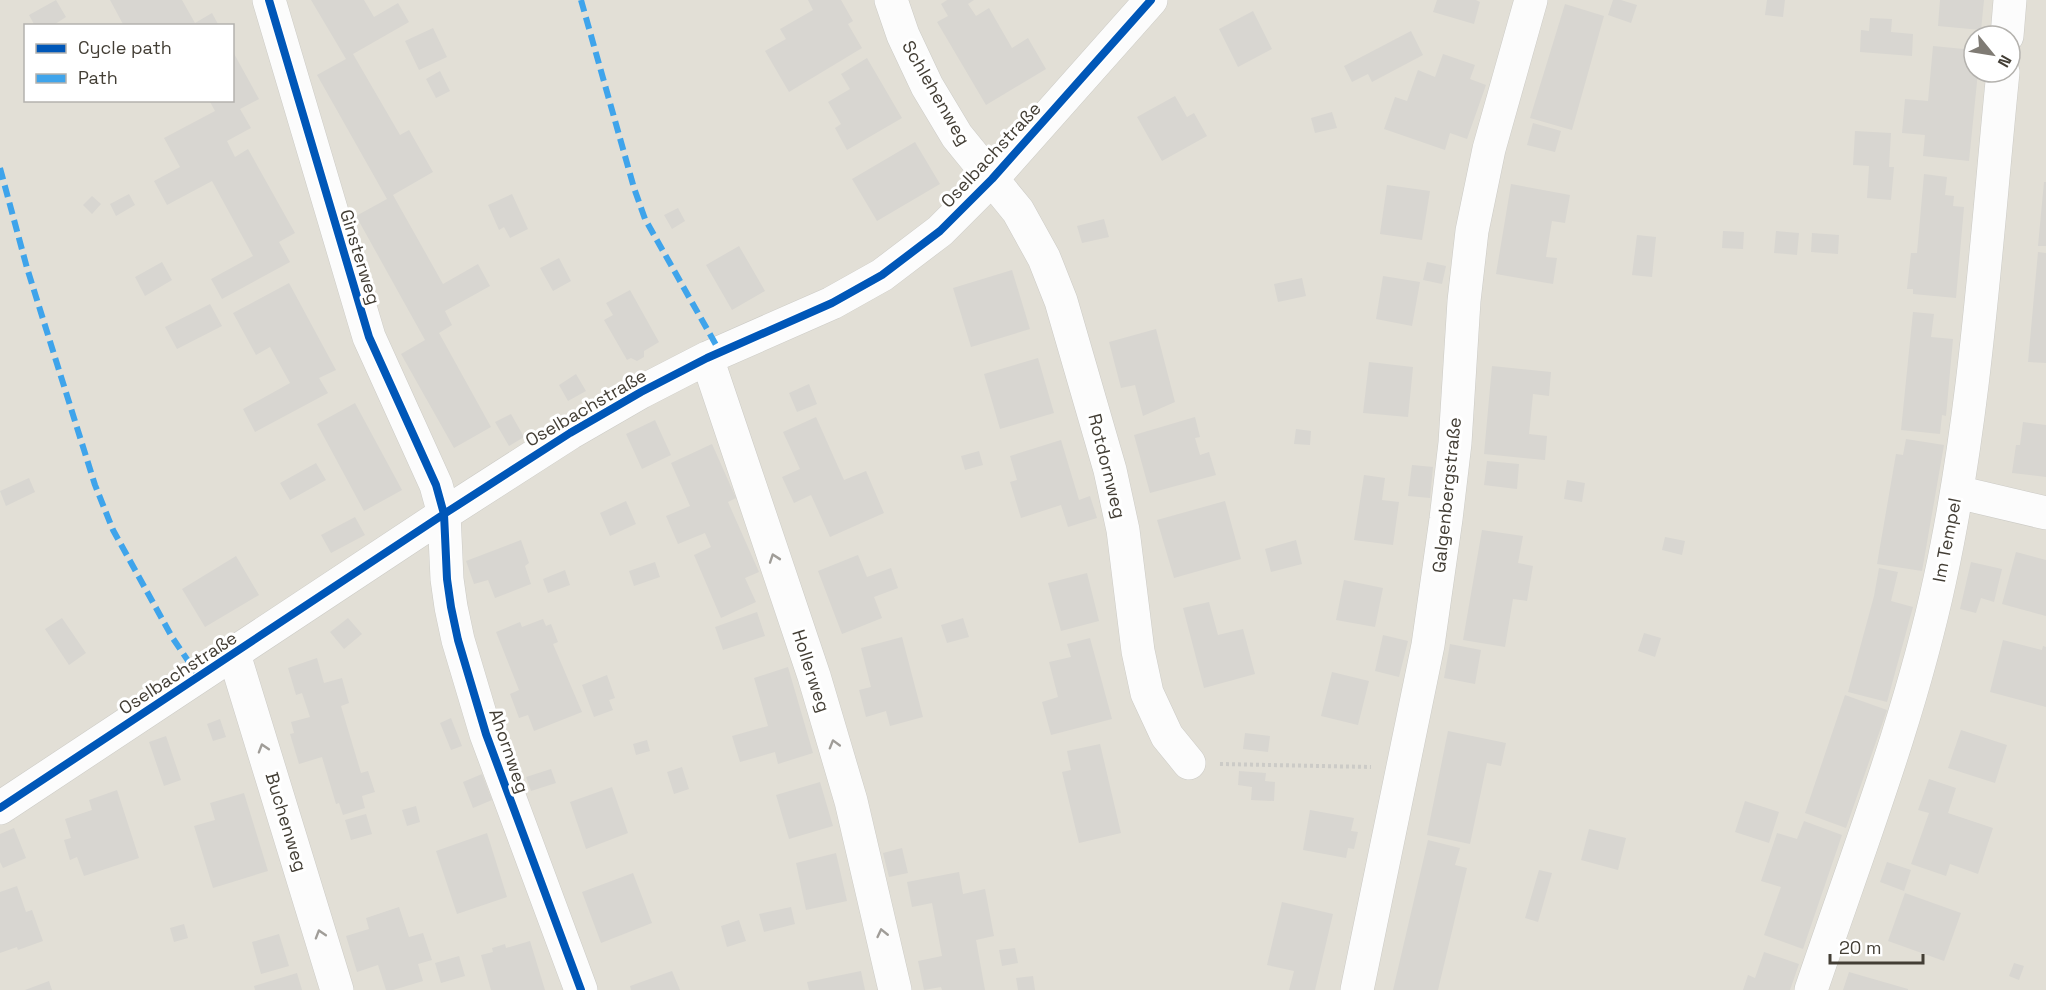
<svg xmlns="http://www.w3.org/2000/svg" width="2046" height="990" font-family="'Space Grotesk',sans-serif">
	<rect width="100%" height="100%" fill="#eeede8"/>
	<path fill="#e2dfd6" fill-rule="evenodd" d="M0,0H2046V990H0ZM26,26H232V100H26ZM1974,36H2010V72H1974Z"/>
	<path fill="#d8d6d1" d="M56,0L66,17L52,26H35L29,15Z
		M110,0H182L195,23L212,13L219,26H124Z
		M311,0H364L374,17L398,3L409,22L353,54L400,135L409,130L433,172L393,195L443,284L478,264L490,286L445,311L452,325L439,333L491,427L454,448L401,354L425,340L356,216L387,199L317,75L346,59Z
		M808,0H841L853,21L848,24L862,48L789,92L765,51L786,39L780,29L813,10Z
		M947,0H974L968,4L976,16L989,8L1012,48L1028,38L1046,69L986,105L937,22L948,16L941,4Z
		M1437,0H1476L1480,2L1474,24L1433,12Z
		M1613,0H1621L1637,5L1631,23L1608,15Z
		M1767,0H1785L1783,17L1765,15Z
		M1940,0H1984L1981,30L1938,26Z
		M1565,4L1604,16L1572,130L1530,118Z
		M1253,11L1272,49L1238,67L1219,29Z
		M1870,18L1892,19L1891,32L1913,34L1912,56L1860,52L1861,30L1869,31Z
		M433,28L447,57L419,70L405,41Z
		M1411,31L1423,55L1372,82L1368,74L1352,82L1344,66Z
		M1933,46L1974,50V72H1978L1969,161L1923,156L1925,135L1902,133L1905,99L1928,101Z
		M232,50L259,99L240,109L251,128L227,141L235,157L248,149L295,233L279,242L290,262L222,299L211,279L253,256L212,181L167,205L154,181L180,167L164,138L215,111L209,100H232Z
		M1443,54L1475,65L1470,79L1486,85L1467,139L1450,133L1445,150L1384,129L1395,97L1407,101L1418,70L1435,77Z
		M867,58L902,118L847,150L835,128L841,124L828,102L850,89L841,74Z
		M440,71L450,91L436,98L426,79Z
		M1175,96L1187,117L1194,113L1207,136L1162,161L1137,117Z
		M1332,112L1337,128L1315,133L1311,118Z
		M1533,123L1561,131L1555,152L1527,145Z
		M1855,131L1891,133L1889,167H1894L1891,200L1867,198L1869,166L1853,165Z
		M915,142L940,184L877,221L852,179Z
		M1924,174L1947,177L1945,195L1954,196L1953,206L1964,207L1956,298L1913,294V289H1907L1911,253H1917Z
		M2044,182H2046V246H2038Z
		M1511,184L1570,195L1565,223L1552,221L1546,257L1557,258L1553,284L1496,274Z
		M1387,185L1430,191L1422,240L1380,234Z
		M129,194L135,205L116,216L110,204Z
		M512,194L528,229L510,238L504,227L499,230L488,205Z
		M92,196L101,204L92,214L83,205Z
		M678,208L685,221L672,229L664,215Z
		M1104,219L1109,237L1082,243L1077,226Z
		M1723,231L1744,232L1743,249L1722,248Z
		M1776,231L1799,233L1797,255L1774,253Z
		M1812,233L1839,235L1838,254L1811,252Z
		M1637,235L1656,237L1652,277L1632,275Z
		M739,246L765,291L732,310L706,265Z
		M2038,252L2046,253V363L2028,362Z
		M559,258L571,281L553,291L540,268Z
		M162,262L172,280L145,296L135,277Z
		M1427,262L1446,266L1442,284L1423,280Z
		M1012,270L1030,329L971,347L953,288Z
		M1383,276L1420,282L1412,326L1376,319Z
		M1302,278L1306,296L1278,302L1274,284Z
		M289,283L336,370L319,378L328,393L255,432L243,409L290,383L270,347L256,355L233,313Z
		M630,290L659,342L644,351V357L637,361L631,358L627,360L604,320L613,315L606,303Z
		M210,304L222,326L177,349L165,327Z
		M1913,312L1934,314L1931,337L1953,339L1946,416L1942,415L1940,434L1901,430Z
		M1156,329L1175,402L1143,416L1135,385L1121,388L1109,342Z
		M1038,358L1054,413L1000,429L984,374Z
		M1369,362L1413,367L1408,417L1363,413Z
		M1492,366L1551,372L1549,396L1533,394L1529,434L1547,436L1545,460L1484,454Z
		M576,374L586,391L568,401L559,385Z
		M809,384L817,404L797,412L789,393Z
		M355,403L402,490L364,511L317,424Z
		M511,414L524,437L509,446L495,422Z
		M816,417L844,480L866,471L884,513L830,537L811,495L794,503L782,477L800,469L783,432Z
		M1195,417L1200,437L1195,438L1200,455L1209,452L1216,475L1150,493L1134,435Z
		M655,420L671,455L642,469L626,434Z
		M2023,422L2046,425V477L2012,473L2016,445H2020Z
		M1296,429L1311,431L1310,445L1294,444Z
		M1906,439L1944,445L1922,571L1877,564L1896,454L1903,455Z
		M1061,440L1079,500L1090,496L1097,518L1068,527L1061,505L1021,518L1010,482L1017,480L1010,456Z
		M712,444L736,498L728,502L759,572L745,578L756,602L721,618L694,555L711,547L705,533L678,544L666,516L690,506L671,463Z
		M979,451L983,465L965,470L961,456Z
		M1487,461L1519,464L1517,489L1484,485Z
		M316,463L326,480L290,500L280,483Z
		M1412,465L1433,467L1430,498L1408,496Z
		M1364,475L1385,478L1382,500L1399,502L1393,545L1354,540Z
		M29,478L35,492L6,506L0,491Z
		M1567,480L1585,483L1582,502L1564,499Z
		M626,501L636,524L610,536L600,513Z
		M1225,501L1241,559L1174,578L1157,520Z
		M355,517L365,535L331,553L321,535Z
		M1482,530L1523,536L1518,563L1533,566L1527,601L1513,599L1505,647L1463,640Z
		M1665,537L1685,541L1682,555L1662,550Z
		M521,540L529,563L525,566L531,584L495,598L488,580L474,584L466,561Z
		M1296,540L1302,564L1271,572L1265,549Z
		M2016,552L2046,560V616L2002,604Z
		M858,555L867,577L891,568L898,588L874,597L882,618L842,634L818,571Z
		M236,556L259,595L205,627L182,589Z
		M655,562L660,577L634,586L629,571Z
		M1971,562L2002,569L1994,602L1981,598L1976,613L1960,609Z
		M1879,568L1898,572L1891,601L1913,607L1887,702L1848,692L1874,596Z
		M565,570L570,585L548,593L543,579Z
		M1087,573L1099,621L1061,631L1048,583Z
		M1344,580L1383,588L1375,627L1336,620Z
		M1209,602L1218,635L1243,629L1255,674L1204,688L1183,608Z
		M757,612L765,636L723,650L715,627Z
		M62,618L86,653L69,665L45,629Z
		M348,618L362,634L344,649L330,632Z
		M963,618L969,637L947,643L941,625Z
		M543,619L546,626L551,624L558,642L553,644L582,712L534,731L528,715L519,718L510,694L519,690L496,632L520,622L522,627Z
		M1644,633L1661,638L1655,657L1638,651Z
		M1383,635L1408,641L1399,677L1375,671Z
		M902,637L923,717L890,726L886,711L866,717L859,690L871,687L861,648Z
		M1090,638L1112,719L1051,735L1042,702L1058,697L1049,662L1071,657L1067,644Z
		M2003,640L2042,650L2043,646L2046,647V707L1990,692Z
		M1450,644L1481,650L1475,684L1444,678Z
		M317,658L324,683L342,678L349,703L341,706L361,773L368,771L375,792L362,796L365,808L343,815L339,803L336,804L322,757L299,764L290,734L294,733L291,722L310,717L302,693L296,695L288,668Z
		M788,667L813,753L778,764L775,752L740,762L732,736L768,726L754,678Z
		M1332,672L1369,681L1358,725L1321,716Z
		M607,675L615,698L609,700L613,710L594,717L582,685Z
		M1845,695L1887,710L1846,828L1805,813Z
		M451,718L462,746L451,750L440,723Z
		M220,719L226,737L213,741L207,724Z
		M1961,730L2007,745L1995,783L1948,768Z
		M1448,731L1506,743L1501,766L1487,763L1470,844L1427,835Z
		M1245,733L1270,736L1268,752L1243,749Z
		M166,736L181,780L164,786L149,742Z
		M647,740L650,751L636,755L633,744Z
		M1100,744L1121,833L1079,843L1062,772L1071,770L1067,751Z
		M682,767L689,789L674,794L667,772Z
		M551,769L556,783L531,791L526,777Z
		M1239,771L1266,773L1265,781L1275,782L1274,801L1251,800L1252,787L1238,785Z
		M482,774L492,800L473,808L463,782Z
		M1929,779L1956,788L1948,813L1993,828L1978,874L1950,864L1946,876L1911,864L1929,813L1918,810Z
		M820,782L833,826L789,839L776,795Z
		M612,787L628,833L586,849L570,802Z
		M117,790L139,858L84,876L77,857L70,860L64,840L71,838L65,819L92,810L89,800Z
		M244,793L268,871L213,888L194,826L215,820L210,803Z
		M1745,801L1779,812L1769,843L1735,832Z
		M416,806L420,822L407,826L402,810Z
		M1310,810L1354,818L1351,831L1358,832L1354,849L1348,848L1346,858L1303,850Z
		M366,814L372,834L351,840L345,820Z
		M1804,821L1842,835L1803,949L1764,935L1781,887L1761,881L1777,833L1797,839Z
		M14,828L26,858L3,868L0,862V834Z
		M1589,829L1626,838L1618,870L1581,860Z
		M487,833L507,897L457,914L436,851Z
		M1428,840L1460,848L1455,865L1467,868L1438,990H1393Z
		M902,848L908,873L889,877L883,853Z
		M836,853L847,901L806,910L796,863Z
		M1887,862L1911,870L1904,891L1880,882Z
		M1539,870L1552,873L1538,922L1525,918Z
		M959,872L963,894L985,889L994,936L976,940L985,990H942L941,987L924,990L918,961L942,956L932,903L912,907L907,882Z
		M633,873L652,923L601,943L582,892Z
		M17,886L26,912L32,910L43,941L18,950L17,947L0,953V892Z
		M1905,893L1961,913L1944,961L1888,941Z
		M1282,902L1333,914L1315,990H1289L1294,971L1267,965Z
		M399,907L409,937L423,933L432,960L418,964L423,981L393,990H386L378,965L357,972L346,936L369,929L366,918Z
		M791,907L795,924L764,932L759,914Z
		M739,920L746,941L727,947L721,926Z
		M184,924L188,938L174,942L170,928Z
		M279,934L289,966L261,974L252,942Z
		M530,941L545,990H491L481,955L493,952L492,948L505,944L506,948Z
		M1015,948L1018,963L1002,966L999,950Z
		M1764,952L1799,964L1790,990H1743L1748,975L1755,978Z
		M459,956L465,976L441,983L435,963Z
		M2014,963L2024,966L2019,980L2009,976Z
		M672,971L680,990H631L630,986Z
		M861,971L865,990H809L807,982Z
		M1849,972L1908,989V990H1843Z
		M297,973L302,990H255L254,986Z
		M1033,976L1035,990H1018L1016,978Z
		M49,981L52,990H25Z"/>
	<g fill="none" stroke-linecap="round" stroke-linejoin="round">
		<defs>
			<path id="minor" d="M269,0L369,337L436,485L444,514L447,579L451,607L458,640L486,734L581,990
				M891,0L903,35L927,86L957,136L1018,211L1044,258L1061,301L1110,470L1123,530L1138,651L1147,693L1167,736L1189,763
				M2007,36L2010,0
				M707,358L814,676L851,801L895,990
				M1957,492L2046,513
				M234,654L337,990
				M0,808L444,514L570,433L641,392L707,358L832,303L882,275L940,231L992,179L1151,0
				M1357,990L1428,645L1446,519L1455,443L1464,301L1472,231L1489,149L1531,0
				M1811,990C1857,854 1910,719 1940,579C1976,414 1986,240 2003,72"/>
		</defs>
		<use href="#minor" stroke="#cccbc6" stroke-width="34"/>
		<path stroke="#cccbc7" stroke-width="4" stroke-dasharray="3 3" stroke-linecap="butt" d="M1220,764L1371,767"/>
		<use href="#minor" stroke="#fcfcfc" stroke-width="33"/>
		<path stroke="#3fa4eb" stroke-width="6" stroke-dasharray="12 6" stroke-linecap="butt" d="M581,0L634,188L645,219L720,352
			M0,168L27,268L95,485L113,530L172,637L199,677"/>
		<defs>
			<path id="cycleway" d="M269,0L369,337L436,485L444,514L447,579L451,607L458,640L486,734L581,990
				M0,808L444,514L570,433L641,392L707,358L832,303L882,275L940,231L992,179L1151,0"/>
		</defs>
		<use href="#cycleway" stroke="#fff" stroke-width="11"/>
		<use href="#cycleway" stroke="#0057b8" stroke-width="8"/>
	</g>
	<defs><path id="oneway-chevron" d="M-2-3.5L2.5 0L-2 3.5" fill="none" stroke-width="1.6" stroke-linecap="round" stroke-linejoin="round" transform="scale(1.5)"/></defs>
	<g stroke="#a09d98">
		<use href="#oneway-chevron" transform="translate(774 558) rotate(-109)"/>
		<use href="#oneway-chevron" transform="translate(834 744) rotate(-106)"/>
		<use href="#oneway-chevron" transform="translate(263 748) rotate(-107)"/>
		<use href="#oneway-chevron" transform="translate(882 933) rotate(-103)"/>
		<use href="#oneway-chevron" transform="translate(320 934) rotate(-107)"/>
	</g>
	<g text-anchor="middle" stroke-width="6" stroke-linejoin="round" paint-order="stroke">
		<g font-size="18" fill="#433e35" stroke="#fff">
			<text transform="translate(936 93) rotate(60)" y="6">Schlehenweg</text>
			<text transform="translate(991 155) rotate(-47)" y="6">Oselbachstraße</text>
			<text transform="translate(360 257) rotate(73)" y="6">Ginsterweg</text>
			<text transform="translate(586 408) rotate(-30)" y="6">Oselbachstraße</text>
			<text transform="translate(1107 466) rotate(76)" y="6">Rotdornweg</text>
			<text transform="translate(1447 495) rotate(-84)" y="6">Galgenbergstraße</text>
			<text transform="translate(1947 540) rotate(-79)" y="6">Im Tempel</text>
			<text transform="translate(811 671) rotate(72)" y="6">Hollerweg</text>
			<text transform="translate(178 673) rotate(-33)" y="6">Oselbachstraße</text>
			<text transform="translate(509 751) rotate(71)" y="6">Ahornweg</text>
			<text transform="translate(286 822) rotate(73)" y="6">Buchenweg</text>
		</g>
	</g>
	<rect x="24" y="24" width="210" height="78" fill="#ffffff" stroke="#b4b2ae" stroke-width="1.5"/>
	<rect x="36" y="44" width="30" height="9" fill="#0057b8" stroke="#b4b2ae" stroke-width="1.5"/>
	<text x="78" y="54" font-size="18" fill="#433e35">Cycle path</text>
	<rect x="36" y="74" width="30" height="9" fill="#3fa4eb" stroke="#b4b2ae" stroke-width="1.5"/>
	<text x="78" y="84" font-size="18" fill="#433e35">Path</text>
	<g transform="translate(1992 54) rotate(120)"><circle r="28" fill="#ffffff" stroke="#b4b2ae" stroke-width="1.5"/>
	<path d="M0-4.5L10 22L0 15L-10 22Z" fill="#7f7b74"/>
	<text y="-9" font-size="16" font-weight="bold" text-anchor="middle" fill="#433e35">N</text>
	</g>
	<path d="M1830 954v9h93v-9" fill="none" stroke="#433e35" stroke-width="3"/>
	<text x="1839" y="954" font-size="18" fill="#433e35" stroke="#ffffff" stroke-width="4.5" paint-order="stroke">20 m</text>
</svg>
